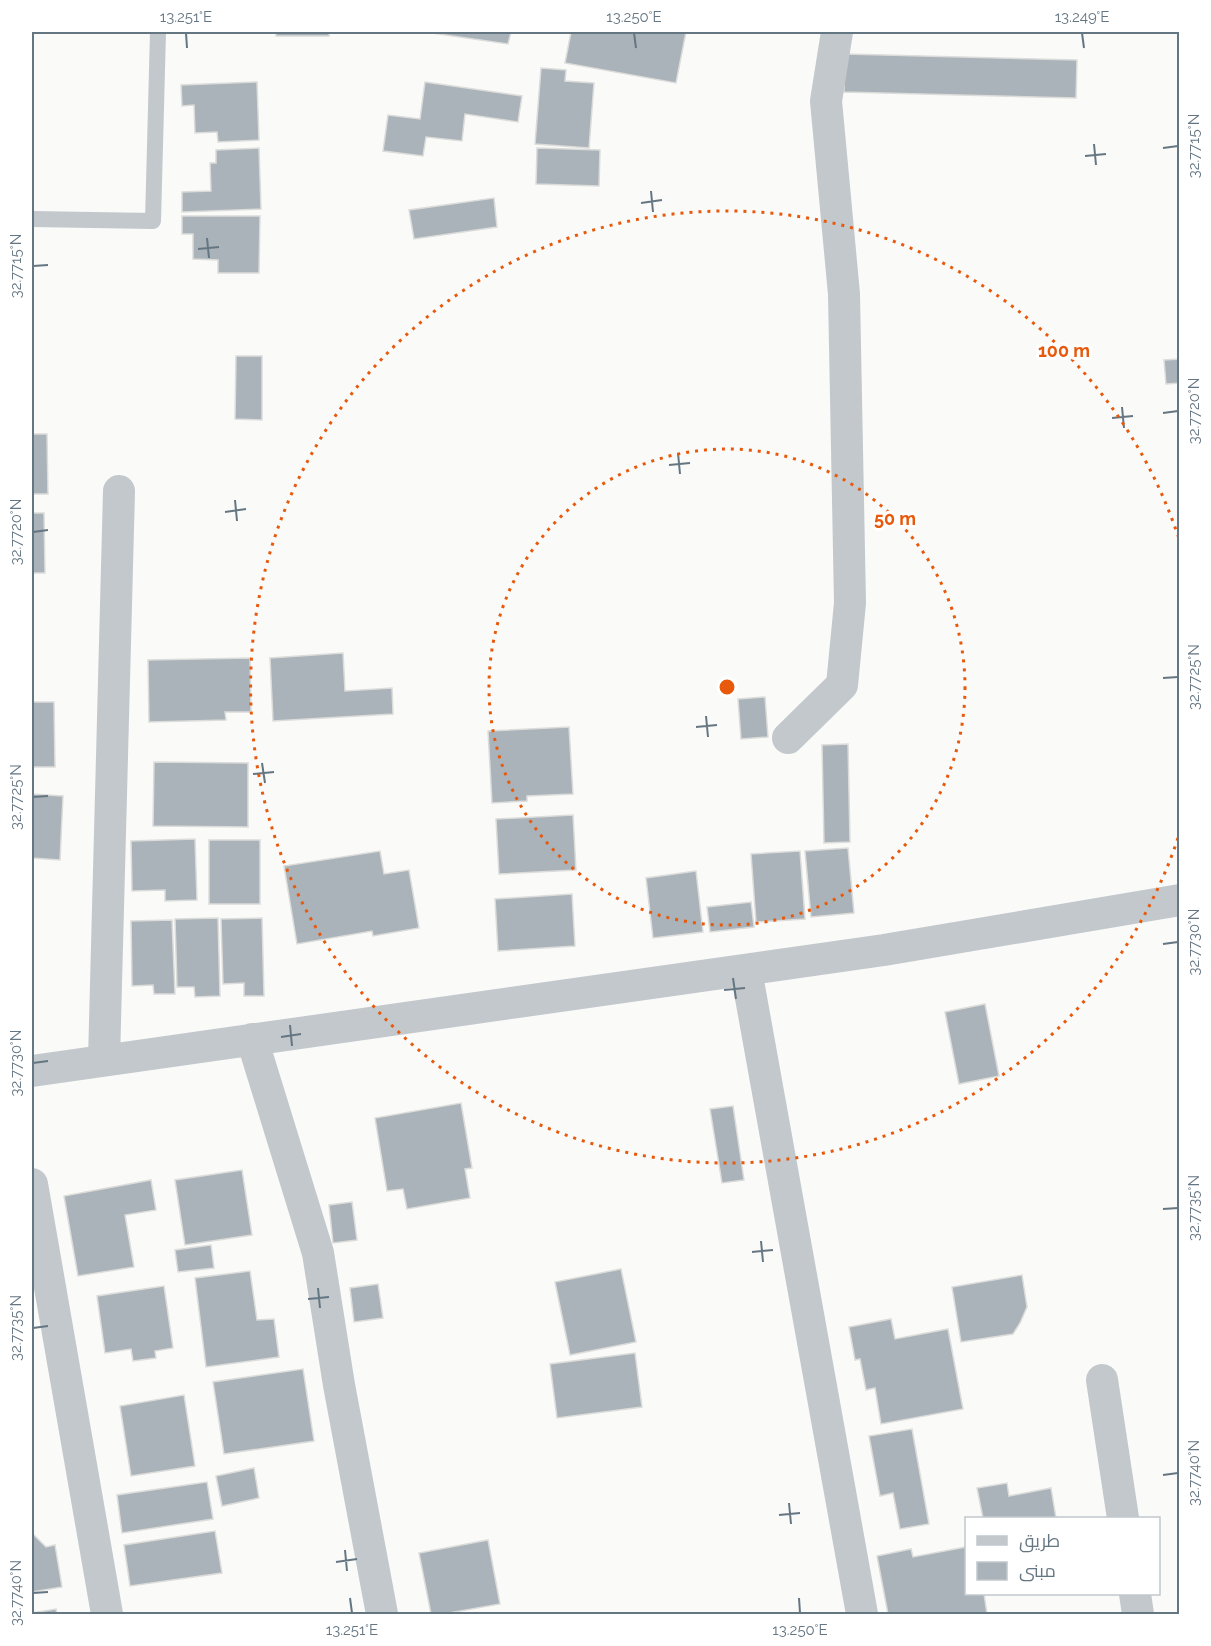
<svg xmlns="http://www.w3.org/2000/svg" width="1211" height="1646" font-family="Raleway,Cairo,sans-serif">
	<rect width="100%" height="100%" fill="#fafaf8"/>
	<path fill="#aab3b9" stroke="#dcdcda" stroke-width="1.5" d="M276,32H329V36H276Z
		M425,32H511L508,44Z
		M571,32H686L676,83L565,63Z
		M845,54L1077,60L1076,98L844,92Z
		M541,68L566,70L565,81L594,83L589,148L535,144Z
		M257,82L259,140L218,142L217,132L195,133L194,105L182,106L181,85Z
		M425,82L522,96L518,122L465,114L462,141L426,137L423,156L383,151L388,115L420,119Z
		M259,148L261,209L182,212V192L211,191L210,163H216V150Z
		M537,148L600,150L599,186L536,184Z
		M494,198L497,227L414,239L409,210Z
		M182,216H260L259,273H218V260L193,259V234H182Z
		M236,356H262V420L235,419Z
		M1180,359V383L1166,384L1164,360Z
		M32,434H47L48,494H32Z
		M32,513H44L45,573H32Z
		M343,653L345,691L392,688L393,714L273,721L270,658Z
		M250,658L251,712H225L226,720L149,722L148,660Z
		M765,697L768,737L741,739L738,699Z
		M32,702H54L55,767H32Z
		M569,727L573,794L527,796V801L492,803L488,731Z
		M848,744L850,842L824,843L822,745Z
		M154,762L248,763V827L153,826Z
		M32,794L63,796L60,860L32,858Z
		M573,815L576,870L499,874L496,819Z
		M195,839L197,900L165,901V890L132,891L131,841Z
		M209,840H260V904H209Z
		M848,848L854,913L811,917L805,851Z
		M380,851L384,874L409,870L419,928L373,936L372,931L297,944L284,866Z
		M800,851L805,919L756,922L751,854Z
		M696,871L703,932L653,938L646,878Z
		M572,894L575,946L498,951L495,899Z
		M751,902L754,927L710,932L707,907Z
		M218,918L220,996L195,997L194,987H177L175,919Z
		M262,918L264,996H244V983L223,984L221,919Z
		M172,920L175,994H154L153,985L132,986L131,921Z
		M985,1004L999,1076L959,1084L945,1012Z
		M461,1103L472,1168L465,1169L470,1198L407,1209L403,1189L387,1191L375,1118Z
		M733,1106L744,1180L722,1183L710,1109Z
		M242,1170L252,1235L185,1245L175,1180Z
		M151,1180L156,1210L125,1215L134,1267L78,1276L64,1196Z
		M352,1202L357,1240L333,1243L329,1205Z
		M211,1245L214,1268L178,1272L175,1250Z
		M621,1269L636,1342L570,1355L555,1282Z
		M250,1271L257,1320L274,1319L279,1357L206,1367L195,1278Z
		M1022,1275L1027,1307L1020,1323L1013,1334L961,1342L952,1287Z
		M378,1284L383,1318L354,1322L350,1288Z
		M164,1286L173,1348L155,1351L156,1358L133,1361L131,1349L105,1353L97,1296Z
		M891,1319L895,1339L948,1329L963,1409L881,1424L875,1388L866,1390L860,1359L855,1360L849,1327Z
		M635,1353L642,1407L557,1418L550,1364Z
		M303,1369L314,1441L224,1454L213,1382Z
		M184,1395L195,1466L131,1476L120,1406Z
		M912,1429L929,1524L900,1529L893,1493L880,1496L869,1436Z
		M254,1468L259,1498L222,1506L216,1476Z
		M207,1482L213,1519L122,1533L117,1495Z
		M1007,1483L1009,1496L1051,1488L1056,1518H983L977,1488Z
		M215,1531L222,1573L130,1586L124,1545Z
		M32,1533L46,1547L55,1545L62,1587L32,1592Z
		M488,1540L500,1604L443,1614H431L419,1553Z
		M966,1547V1594H984L987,1614H888L877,1556L911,1549L913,1557Z
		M56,1609L57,1614H32V1613Z"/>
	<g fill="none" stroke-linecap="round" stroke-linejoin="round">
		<path stroke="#c3c8cc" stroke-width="16" d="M32,219L153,221L158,32"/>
		<path stroke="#c3c8cc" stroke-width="32" d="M788,738L842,685L850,603L844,294L826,101L837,32
			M746,970L862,1614
			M252,1039L318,1253L339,1385L382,1614
			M104,1060L119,491
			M32,1071L884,950L1180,900
			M32,1184L107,1614
			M1102,1380L1123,1518
			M1135,1594L1138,1614"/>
	</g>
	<path fill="none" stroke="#657683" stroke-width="2" d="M186,33L187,48M634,33L636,48M1082,33L1084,48M1094,144L1096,165M1163,148L1178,146M1085,156L1106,154M651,191L653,212M641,203L662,200M207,238L209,258M198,249L219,247M33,266L48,265M1122,407L1124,428M1163,413L1178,411M1112,418L1133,416M678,453L680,474M669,465L690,463M235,500L237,521M225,512L246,509M33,532L48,530M1163,678L1178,677M706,716L708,737M696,727L717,725M262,763L265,783M253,774L274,772M33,797L48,796M1163,944L1178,942M733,978L736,999M724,990L745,988M290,1025L292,1046M281,1037L301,1034M33,1063L48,1061M1163,1209L1178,1208M761,1241L763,1262M752,1252L773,1250M318,1288L320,1308M308,1299L329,1297M33,1328L48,1326M1163,1475L1178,1473M789,1503L791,1524M779,1515L800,1513M345,1550L347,1571M336,1562L357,1559M33,1593L48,1592M350,1598L352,1613M799,1598L800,1613"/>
	<g fill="none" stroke="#e8590c" stroke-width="3" stroke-dasharray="3 6">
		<circle cx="727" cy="687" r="238"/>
		<path d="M1178 838A476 476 0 1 1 1178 536"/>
	</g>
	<circle cx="727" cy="687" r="9" fill="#e8590c" stroke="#fff" stroke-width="3"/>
	<g font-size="18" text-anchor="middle" font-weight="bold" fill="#e8590c" stroke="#fff" stroke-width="6" stroke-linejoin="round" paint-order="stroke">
		<text x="1064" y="357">100 m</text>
		<text x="895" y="525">50 m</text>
	</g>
	<rect width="1211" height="1646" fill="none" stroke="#ffffff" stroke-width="66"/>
	<rect x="965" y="1517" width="195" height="78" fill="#ffffff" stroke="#c1c8cd" stroke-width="1.5"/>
	<rect x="977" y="1536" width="30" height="9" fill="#c3c8cc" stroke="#c1c8cd" stroke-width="1.5"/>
	<text x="1019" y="1547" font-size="18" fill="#657683">طريق</text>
	<rect x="977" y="1562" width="30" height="18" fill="#aab3b9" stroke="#c1c8cd" stroke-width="1.5"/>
	<text x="1019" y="1577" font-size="18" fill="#657683">مبنى</text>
	<rect x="33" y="33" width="1145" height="1580" fill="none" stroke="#657683" stroke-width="2"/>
	<g font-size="15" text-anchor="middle" fill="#657683">
		<text x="186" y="22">13.251°E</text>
		<text x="634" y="22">13.250°E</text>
		<text x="1082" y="22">13.249°E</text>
		<text transform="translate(1194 146) rotate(-90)" y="5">32.7715°N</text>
		<text transform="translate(16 266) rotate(-90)" y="5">32.7715°N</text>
		<text transform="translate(1194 411) rotate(-90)" y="5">32.7720°N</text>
		<text transform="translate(16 532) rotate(-90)" y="5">32.7720°N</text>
		<text transform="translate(1194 677) rotate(-90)" y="5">32.7725°N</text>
		<text transform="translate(16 797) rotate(-90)" y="5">32.7725°N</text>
		<text transform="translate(1194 942) rotate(-90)" y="5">32.7730°N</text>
		<text transform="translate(16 1063) rotate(-90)" y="5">32.7730°N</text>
		<text transform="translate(1194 1208) rotate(-90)" y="5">32.7735°N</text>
		<text transform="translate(16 1328) rotate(-90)" y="5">32.7735°N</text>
		<text transform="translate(1194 1473) rotate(-90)" y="5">32.7740°N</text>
		<text transform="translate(16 1593) rotate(-90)" y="5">32.7740°N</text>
		<text x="352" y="1635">13.251°E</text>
		<text x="800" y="1635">13.250°E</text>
	</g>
</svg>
